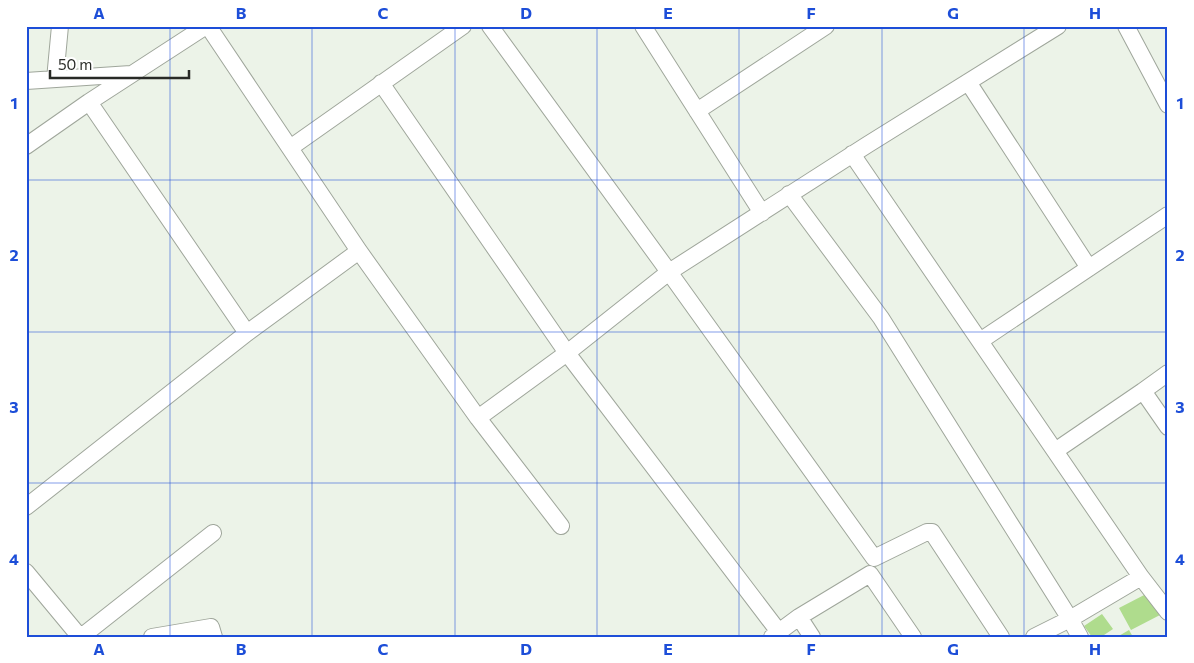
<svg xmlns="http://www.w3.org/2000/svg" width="1194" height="663" font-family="Commissioner,sans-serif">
	<rect width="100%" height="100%" fill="#ecf3e8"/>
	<path fill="#afdc8d" d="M1148,593L1160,615L1131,630L1119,608Z
		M1102,614L1113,629L1101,637H1092L1084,626Z
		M1129,630L1133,637H1117Z"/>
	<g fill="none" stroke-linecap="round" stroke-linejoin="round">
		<defs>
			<path id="street" d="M490,26L669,272L867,145L1058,26
				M643,26L762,213
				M1126,26L1168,105
				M55,79L60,26
				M26,81L131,74
				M968,82L1089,268
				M381,83L567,353L779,632
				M89,102L247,333
				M697,111L826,26
				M26,146L89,102L206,26
				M290,148L463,26
				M852,154L1141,577
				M789,194L881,318L1070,619L1080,637
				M359,251L478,418L561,526
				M980,341L1168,215
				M1168,373L1143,391L1168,427
				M478,418L567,353L669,272L874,558L927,532H932L1001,637
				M1055,451L1143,391
				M26,507L247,333L359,251L208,26
				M26,572L80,637
				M799,617L812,637
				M81,637L213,533
				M152,637L211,627L214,637
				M772,637L799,617L870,574L913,637
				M1034,637L1070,619L1141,577L1168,612"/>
		</defs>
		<use href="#street" stroke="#9fa69b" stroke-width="18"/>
		<use href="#street" stroke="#fff" stroke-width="16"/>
	</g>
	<path fill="none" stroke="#1d4ed8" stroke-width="1" stroke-opacity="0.55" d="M170,26V637M312,26V637M455,26V637M597,26V637M739,26V637M882,26V637M1024,26V637M26,180H1168M26,332H1168M26,483H1168"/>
	<rect width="1194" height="663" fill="none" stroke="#ffffff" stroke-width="55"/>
	<path d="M50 70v8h139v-8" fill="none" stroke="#282a26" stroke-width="2.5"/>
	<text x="58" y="70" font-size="15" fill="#282a26" stroke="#ffffff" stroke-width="4" paint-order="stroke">50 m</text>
	<rect x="28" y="28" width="1138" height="608" fill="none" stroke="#1d4ed8" stroke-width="2"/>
	<g font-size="16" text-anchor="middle" font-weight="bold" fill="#1d4ed8">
		<text x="99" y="19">A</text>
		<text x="241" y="19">B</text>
		<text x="383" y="19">C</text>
		<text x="526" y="19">D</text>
		<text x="668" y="19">E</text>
		<text x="811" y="19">F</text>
		<text x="953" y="19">G</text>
		<text x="1095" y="19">H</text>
		<text x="14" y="109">1</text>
		<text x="1180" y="109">1</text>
		<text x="14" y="261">2</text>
		<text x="1180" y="261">2</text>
		<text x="14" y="413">3</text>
		<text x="1180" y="413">3</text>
		<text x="14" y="565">4</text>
		<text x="1180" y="565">4</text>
		<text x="99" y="655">A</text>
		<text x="241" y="655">B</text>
		<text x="383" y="655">C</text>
		<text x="526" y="655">D</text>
		<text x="668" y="655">E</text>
		<text x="811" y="655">F</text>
		<text x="953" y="655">G</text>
		<text x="1095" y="655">H</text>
	</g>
</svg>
